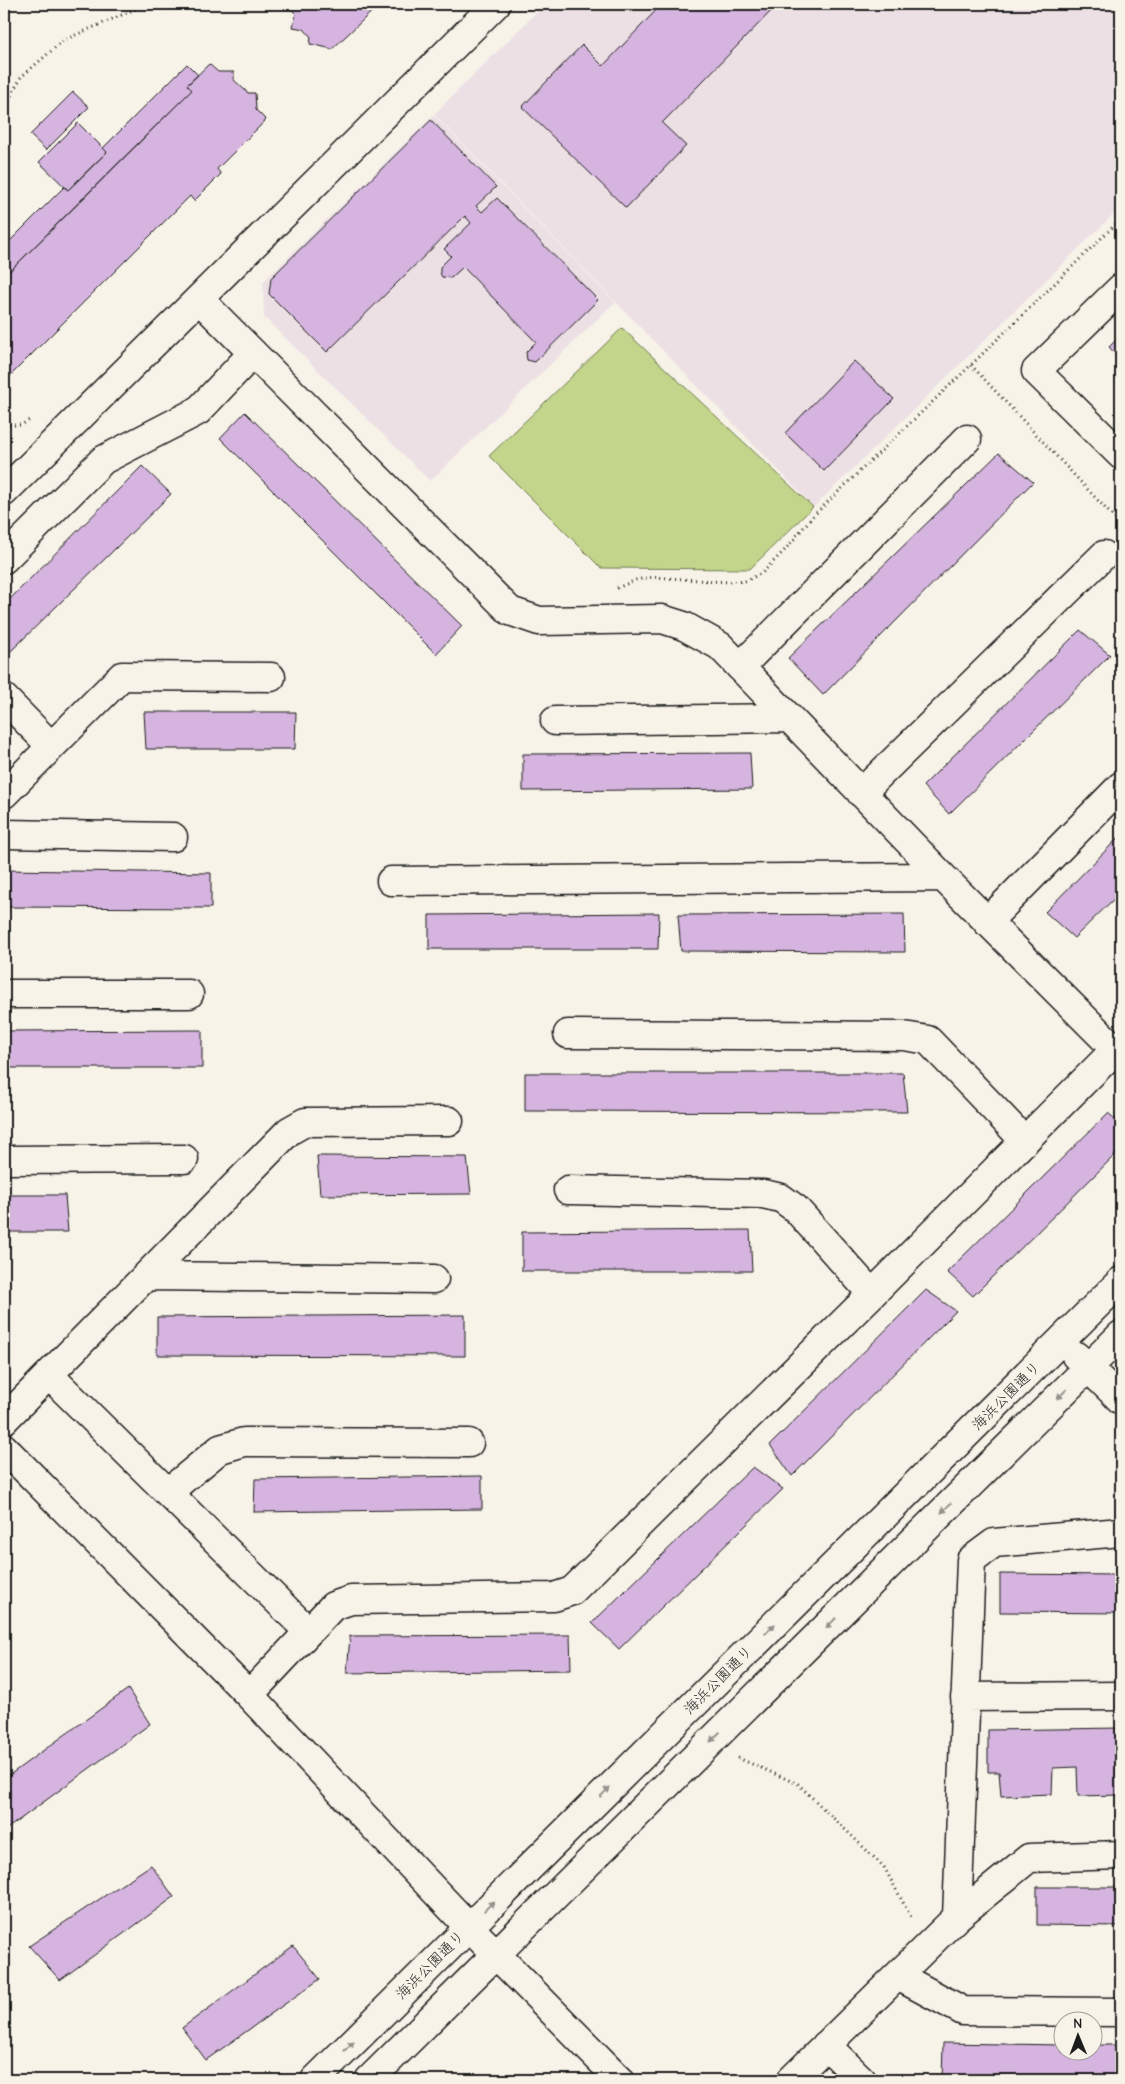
<svg xmlns="http://www.w3.org/2000/svg" width="1125" height="2084" font-family="'Comic Neue','Klee One',sans-serif">
	<rect width="100%" height="100%" fill="#f7f3e8"/>
	<filter id="ink" filterUnits="userSpaceOnUse"><feTurbulence type="fractalNoise" baseFrequency=".02" numOctaves="2"/><feDisplacementMap in="SourceGraphic" scale="10" xChannelSelector="R" yChannelSelector="G"/><feConvolveMatrix kernelMatrix="1 2 1 2 8 2 1 2 1" color-interpolation-filters="sRGB"/></filter>
	<g filter="url(#ink)">
		<path fill="#ede0e5" d="M545,4H1121V207L814,507L434,114Z
			M434,115L615,302L430,481L264,317L263,282Z"/>
		<path fill="#c2d58a" stroke="#6f7853" d="M622,328L813,507L750,569L601,568L489,456Z"/>
		<path fill="#d5b4df" stroke="#1c1c1c" d="M286,4H380L331,50L328,48L310,44L311,37L304,29L293,27L296,14Z
			M662,4H778L662,123L686,146L626,208L522,107L582,45L603,66Z
			M187,64L198,75L187,85L192,90L4,277V247L64,187L68,190L107,152L103,148Z
			M209,64L218,72H234V80L248,93H255L256,110L266,120L217,169L221,174L194,201L190,196L9,377L4,372V277L192,90L187,85Z
			M73,92L89,107L46,150L30,135Z
			M431,120L496,187L476,206L482,212L497,198L598,300L535,362L527,360L526,352L536,342L463,267L451,278L442,277L440,273V267L451,256L444,249L471,223L465,216L327,352L269,294L271,278Z
			M78,123L107,152L68,190L39,162Z
			M1121,335V360L1109,347Z
			M854,361L894,399L824,471L785,433Z
			M245,412L462,626L436,654L220,438Z
			M999,453L1033,482L823,695L788,658Z
			M142,466L171,494L10,652L4,645V605Z
			M1080,630L1110,655L949,814L923,786Z
			M144,712H296L295,749H146Z
			M750,753L752,789L523,791V754Z
			M1121,835V892L1074,938L1045,912Z
			M4,870L211,873V908L4,907Z
			M659,913L658,949H429V915Z
			M904,914L905,952L681,951L678,915Z
			M202,1030V1068H4V1031Z
			M525,1073H903L907,1112L525,1111Z
			M1108,1113L1121,1124V1149L973,1296L947,1272Z
			M317,1156L467,1157L471,1194L320,1195Z
			M4,1195H65L68,1232H4Z
			M750,1230L752,1271H522V1232Z
			M926,1290L956,1311L792,1476L770,1445Z
			M465,1315V1356L157,1355V1317Z
			M753,1467L783,1489L619,1649L592,1623Z
			M482,1476V1509L254,1512L255,1479Z
			M1000,1574L1121,1575V1613L1000,1612Z
			M570,1635L571,1670L347,1673L350,1636Z
			M128,1689L150,1724L4,1831V1779Z
			M1121,1728V1795L1078,1796L1077,1767L1053,1768L1052,1794L1001,1796L999,1772H988V1730Z
			M151,1865L174,1897L60,1980L29,1946Z
			M1037,1887H1121V1926L1037,1925Z
			M293,1946L320,1979L206,2060L182,2028Z
			M943,2043L1062,2045V2052H1092V2045H1121V2080H942Z"/>
		<g fill="none" stroke-linecap="round" stroke-linejoin="round">
			<defs>
				<path id="minor" d="M1121,288L1036,371L1121,455
					M199,299L510,611L539,621L662,619L684,626L720,646L943,877L1121,1055
					M4,492L496,4
					M4,559L103,460L198,411L253,353
					M740,667L967,439
					M4,698L51,746
					M555,721L789,718
					M861,793L1104,555
					M4,794L122,676L271,677
					M4,834L173,837
					M391,881L943,877
					M987,922L1121,786
					M4,994H189
					M568,1034L904,1036L928,1040L1025,1141
					M4,1160L184,1159
					M568,1190L763,1194L781,1198L796,1209L872,1294
					M147,1276L434,1279
					M1076,1356L1121,1400
					M49,1375L308,1631
					M4,1420L289,1131L305,1122L449,1121
					M4,1448L249,1695L469,1927L620,2080
					M168,1492L220,1449L244,1442L469,1443
					M249,1695L333,1606L351,1600L554,1597L572,1591L872,1294L1121,1044
					M965,1697L1121,1696
					M957,1917L1029,1858L1121,1855
					M898,1976L963,2011L1121,2012
					M826,2045L862,2080
					M315,2080L1121,1281
					M369,2080L1121,1335
					M791,2080L957,1917L971,1560L994,1543L1121,1532"/>
			</defs>
			<use href="#minor" stroke="#1c1c1c" stroke-width="31"/>
			<path stroke="#1c1c1c" stroke-width="3" stroke-dasharray="1 4" stroke-linecap="butt" d="M527,9L532,4
				M4,109L21,77L64,40L147,4
				M971,365L1121,525
				M4,425H21L31,419
				M617,588L636,580L653,577L728,582L745,581L762,573L784,551L813,516L971,365L1121,219
				M738,1758L798,1784L884,1867L912,1919"/>
			<use href="#minor" stroke="#f7f3e8" stroke-width="28"/>
		</g>
		<defs><path id="oneway-solid" d="M-6-.8H1V-3.2L6.5 0L1 3.2V.8H-6Z" transform="scale(1.25)"/></defs>
		<g fill="#94928c">
			<use href="#oneway-solid" transform="translate(1062 1394) rotate(135)"/>
			<use href="#oneway-solid" transform="translate(946 1508) rotate(135)"/>
			<use href="#oneway-solid" transform="translate(831 1623) rotate(135)"/>
			<use href="#oneway-solid" transform="translate(770 1629) rotate(-45)"/>
			<use href="#oneway-solid" transform="translate(715 1737) rotate(135)"/>
			<use href="#oneway-solid" transform="translate(605 1792) rotate(-45)"/>
			<use href="#oneway-solid" transform="translate(489 1906) rotate(-45)"/>
			<use href="#oneway-solid" transform="translate(349 2046) rotate(-45)"/>
		</g>
	</g>
	<g text-anchor="middle" stroke-width="5" stroke-linejoin="round" paint-order="stroke">
		<g font-size="15" fill="#1c1c1c" stroke="#f7f3e8">
			<text transform="translate(1006 1396) rotate(-45)" y="5">海浜公園通り</text>
			<text transform="translate(718 1680) rotate(-45)" y="5">海浜公園通り</text>
			<text transform="translate(430 1965) rotate(-45)" y="5">海浜公園通り</text>
		</g>
	</g>
	<rect width="1125" height="2084" fill="none" stroke="#f7f3e8" stroke-width="20"/>
	<rect x="10" y="10" width="1105" height="2064" fill="none" stroke="#1c1c1c" stroke-width="2" filter="url(#ink)"/>
	<g transform="translate(1078 2036) rotate(359)"><circle r="24" fill="#f7f3e8" stroke="#9f9d96"/>
	<path d="M0-4L9 19L0 12L-9 19Z" fill="#1c1c1c"/>
	<text y="-8" font-size="14" font-weight="bold" text-anchor="middle" fill="#1c1c1c">N</text>
	</g>
</svg>
